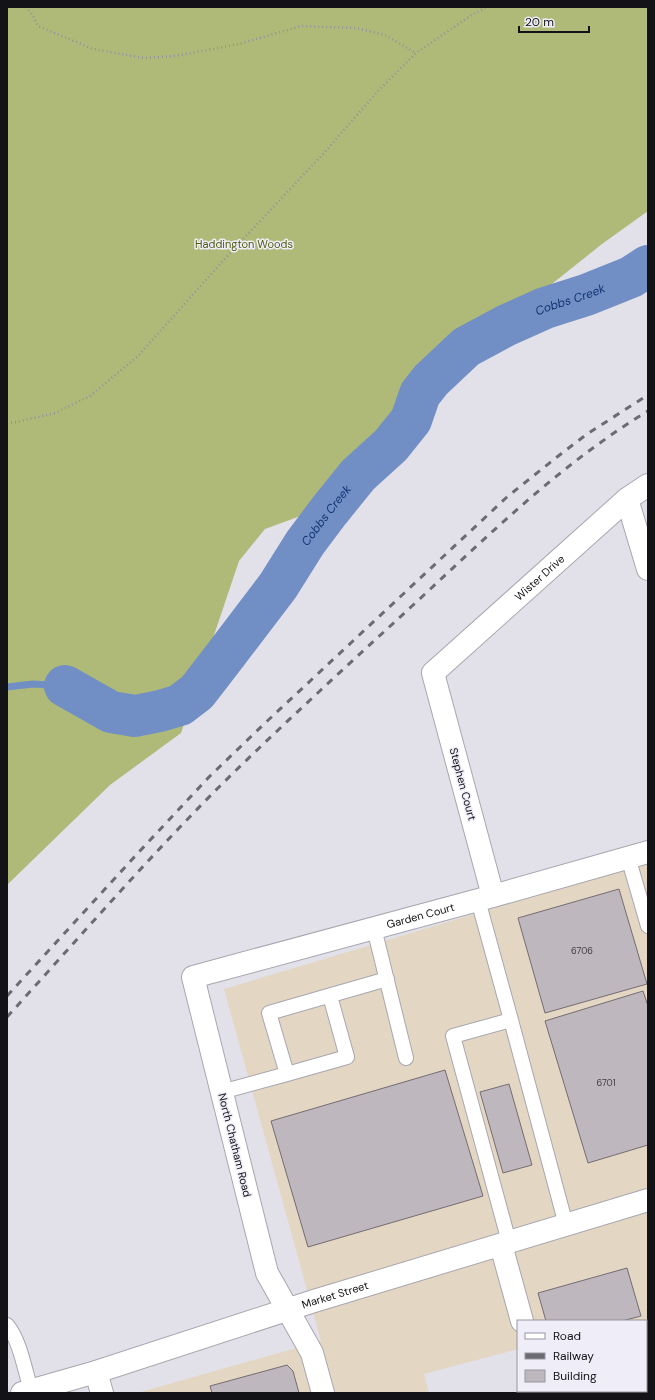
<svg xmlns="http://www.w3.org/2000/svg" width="655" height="1400" font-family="'DM Sans',sans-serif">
	<rect width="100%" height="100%" fill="#e2e1ea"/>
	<path fill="#e3d7c3" d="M648,862V1306L647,1307L648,1364L646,1365V1321H518V1349L424,1374L429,1393H137L321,1341L224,989Z"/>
	<path fill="#afba79" d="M7,7H648V211L602,244L543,291L382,439L314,511L265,529L239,561L181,733L110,785L7,885Z"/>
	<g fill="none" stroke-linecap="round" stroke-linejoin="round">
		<path stroke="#718fc5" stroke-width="7" d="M7,687L33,684L65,686"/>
		<path stroke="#718fc5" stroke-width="42" id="s1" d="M65,686L111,712L135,716L160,711L180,705L197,692L224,657L278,586L305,543L329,511L358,475L391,445L411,420L420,394L431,380L466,347L507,325L545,308L586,295L631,277L648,266"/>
	</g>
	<path fill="#bfb7be" stroke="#746c72" d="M619,889L647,984L545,1013L518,918Z
		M643,991L648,1006V1145L588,1163L545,1021Z
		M445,1070L483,1196L308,1247L271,1121Z
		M509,1084L532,1165L503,1173L480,1092Z
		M627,1268L641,1316L622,1321H546L538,1293Z
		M287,1365L293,1371L299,1393H212L210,1386Z"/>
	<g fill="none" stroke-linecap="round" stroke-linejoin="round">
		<defs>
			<path id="lane" d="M628,857L648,926
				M478,900L511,1020L566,1225
				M374,928L406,1058
				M287,1074L347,1057L330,996
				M221,1092L287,1074L269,1013L387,979
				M509,1242L453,1036L511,1020
				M7,1325C20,1340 25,1371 31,1390"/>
			<g id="street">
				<path d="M627,499L648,569"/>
				<path id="s2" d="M493,896L433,673L627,499L648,485"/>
				<path d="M501,1245L522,1321"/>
				<path d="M96,1372L102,1393"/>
				<path d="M542,1391V1393"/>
				<path id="s3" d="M323,1393L312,1353L267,1273L193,977L493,896L648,852"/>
			</g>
			<g id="primary">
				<path id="s4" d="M22,1393L96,1372L314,1301L648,1200"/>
			</g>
		</defs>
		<use href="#lane" stroke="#a8a6af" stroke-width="16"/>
		<use href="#street" stroke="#a8a6af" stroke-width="24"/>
		<use href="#primary" stroke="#a8a6af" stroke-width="24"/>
		<path stroke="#939299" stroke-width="2.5" stroke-dasharray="1 3" stroke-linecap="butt" d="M26,7L32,14L38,26L93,49L144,58L175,56L239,44L301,26L356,28L385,35L416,53
			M7,423L17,422L55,413L90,396L137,357L230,253L324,153L377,92L416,53L473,14L487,7"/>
		<use href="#lane" stroke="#fff" stroke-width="14"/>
		<use href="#street" stroke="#fff" stroke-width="22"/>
		<use href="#primary" stroke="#fff" stroke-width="22"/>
		<path stroke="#6c6b71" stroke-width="3" stroke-dasharray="7 7" stroke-linecap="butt" d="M7,996L138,853L209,777L263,725L507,497L557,457L587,434L648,395
			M7,1017C78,939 147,859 221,785C283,724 348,665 412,606C488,536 559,465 648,411"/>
	</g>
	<g text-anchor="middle" stroke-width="3" stroke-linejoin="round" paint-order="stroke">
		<g font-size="9" fill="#3e3b40">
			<text x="582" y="954">6706</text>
			<text x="606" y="1086">6701</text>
		</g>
		<g font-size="11" fill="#515a10" stroke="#efeef8">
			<text x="244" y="248">Haddington Woods</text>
		</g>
		<g font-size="11" fill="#131216" stroke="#efeef8">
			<text dy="4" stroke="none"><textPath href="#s2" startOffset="374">Wister Drive</textPath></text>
			<text transform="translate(463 784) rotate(75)" y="4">Stephen Court</text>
			<text dy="4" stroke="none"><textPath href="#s3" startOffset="674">Garden Court</textPath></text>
			<text transform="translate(235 1145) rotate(76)" y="4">North Chatham Road</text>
			<text dy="4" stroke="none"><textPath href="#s4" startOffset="328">Market Street</textPath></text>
		</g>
		<g font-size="12" font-style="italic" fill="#123474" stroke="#efeef8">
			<text dy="4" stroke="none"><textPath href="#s1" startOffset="700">Cobbs Creek</textPath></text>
			<text dy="4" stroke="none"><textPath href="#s1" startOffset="364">Cobbs Creek</textPath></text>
		</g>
	</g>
	<rect width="655" height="1400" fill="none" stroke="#131216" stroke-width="16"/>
	<rect x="517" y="1320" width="130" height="72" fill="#efeef8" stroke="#97969e"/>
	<rect x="525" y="1333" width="20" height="6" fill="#ffffff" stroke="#97969e"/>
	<text x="553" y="1340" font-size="12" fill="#131216">Road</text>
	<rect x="525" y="1353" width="20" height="6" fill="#6c6b71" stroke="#97969e"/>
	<text x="553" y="1360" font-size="12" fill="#131216">Railway</text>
	<rect x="525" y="1370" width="20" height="12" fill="#bfb7be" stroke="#97969e"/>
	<text x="553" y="1380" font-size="12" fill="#131216">Building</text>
	<path d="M519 26v6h70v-6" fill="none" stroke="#131216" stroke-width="2"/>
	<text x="525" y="26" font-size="12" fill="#131216" stroke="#efeef8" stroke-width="3" paint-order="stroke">20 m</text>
</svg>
